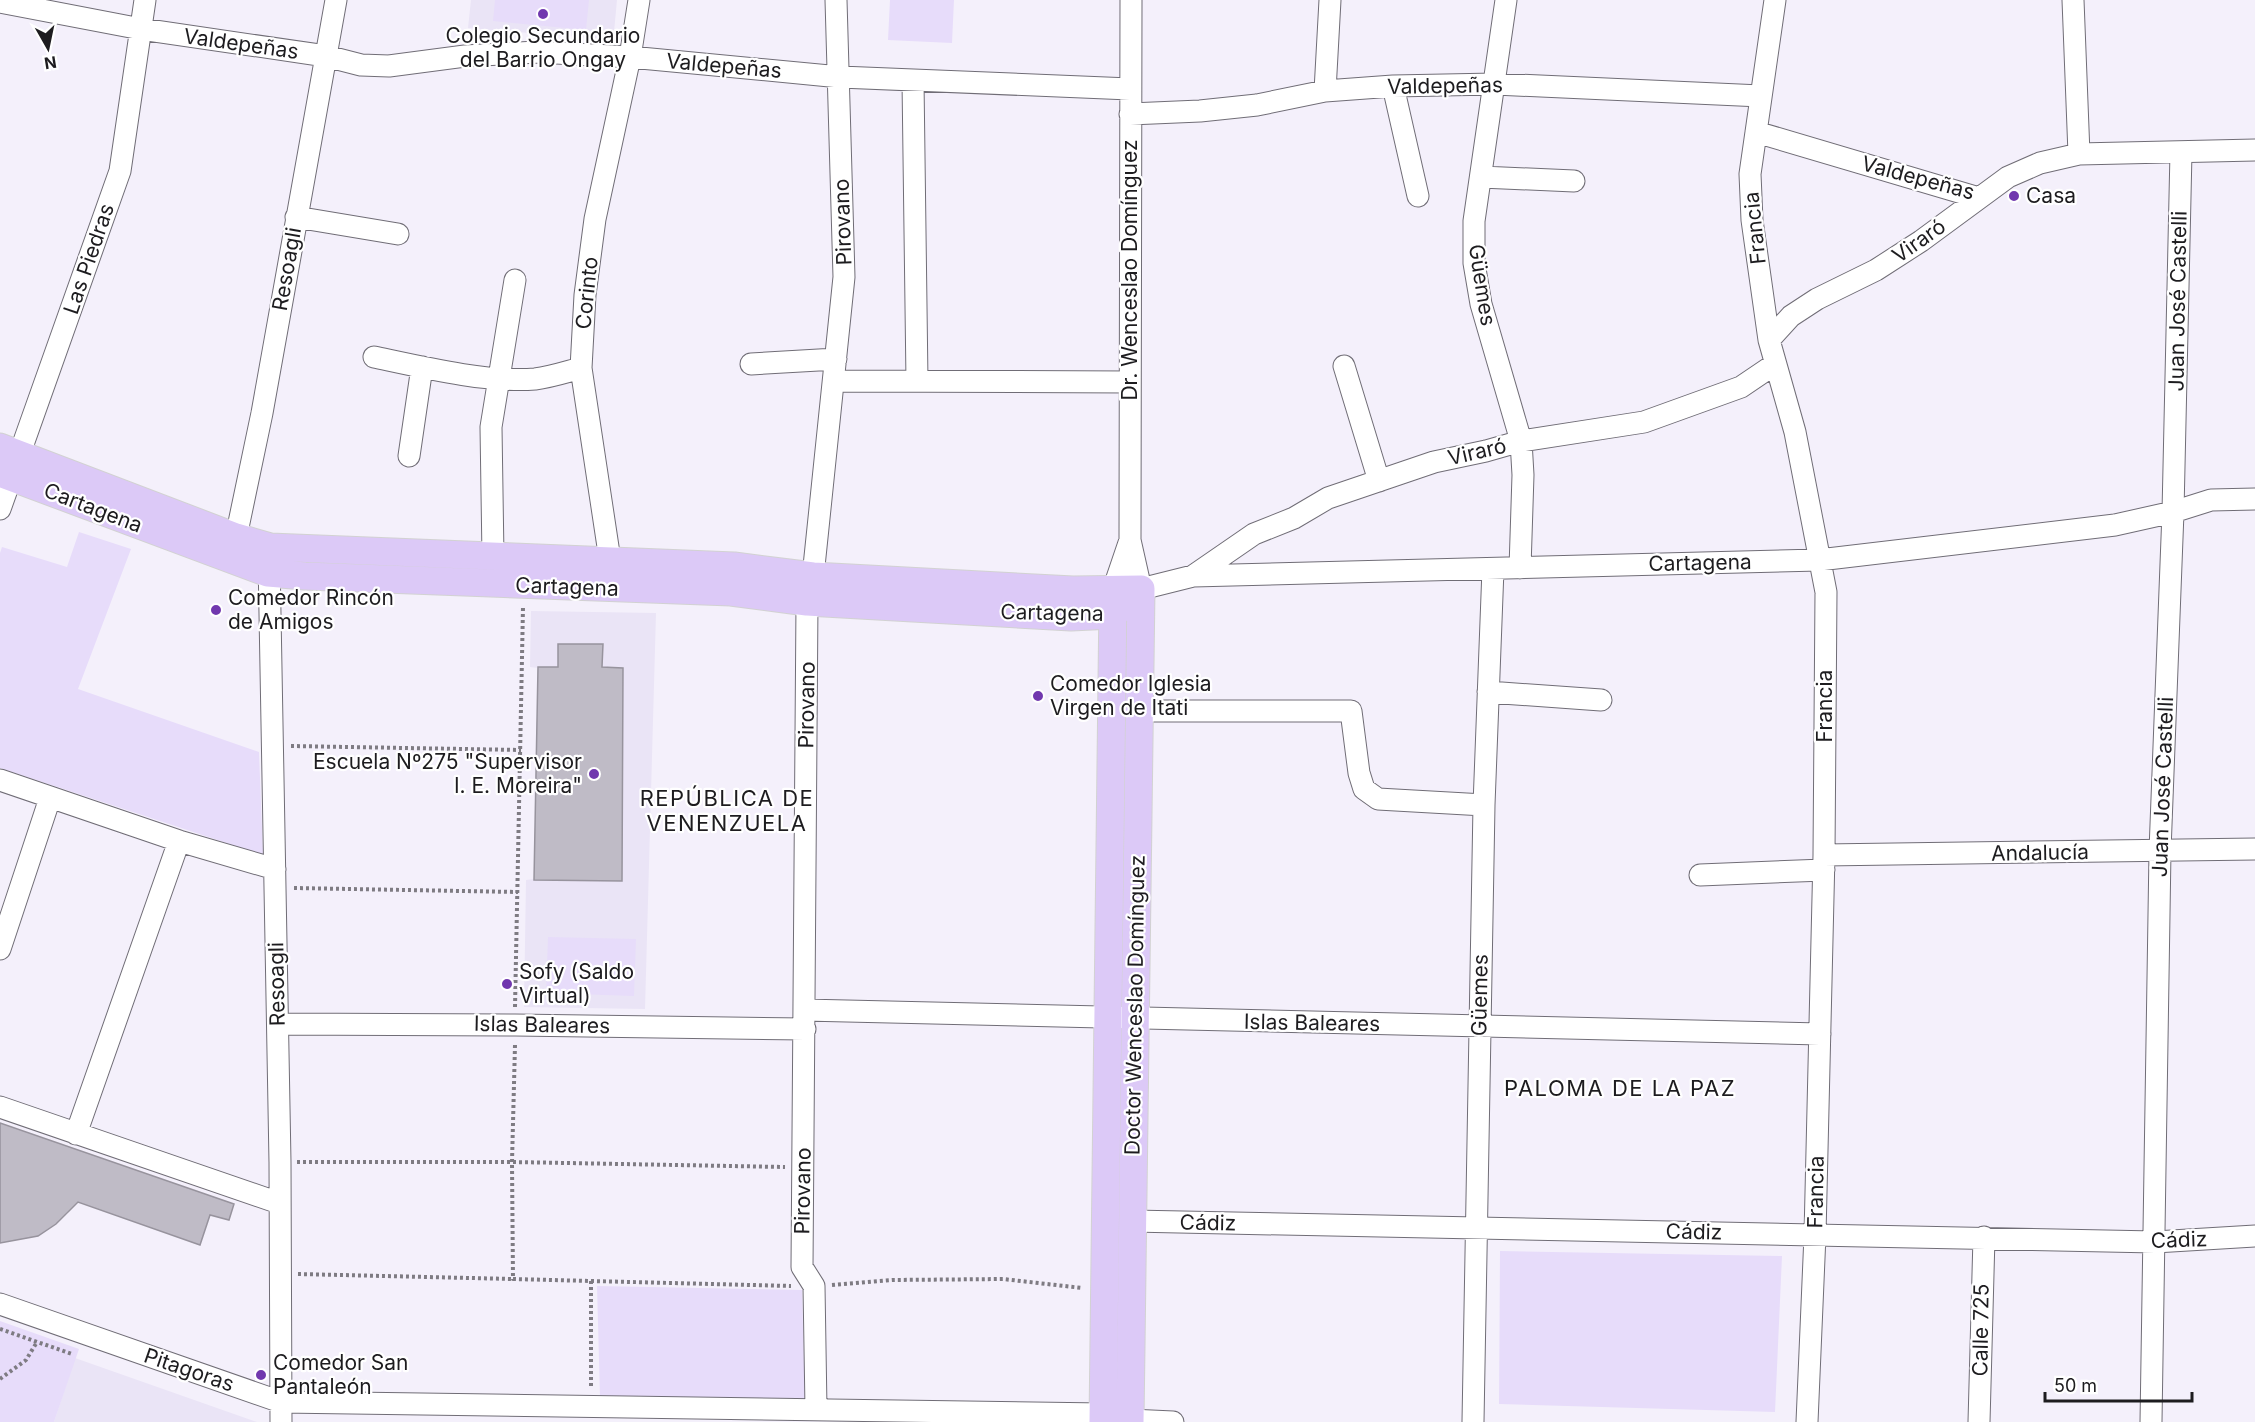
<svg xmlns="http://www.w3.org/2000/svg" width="2255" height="1422" font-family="Inter,sans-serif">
	<rect width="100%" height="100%" fill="#f4f0fb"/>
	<path fill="#eae4f6" d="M471,0H617L614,32L603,39L468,28Z
		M531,611L656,613L645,1009L524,1007L526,880L534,879L538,668L530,667Z
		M75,1358L257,1422H54Z"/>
	<path fill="#e7dcfa" d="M495,0H589L586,30L493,21Z
		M890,0H954L952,43L888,40Z
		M79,532L131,549L78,689L259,752L263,855L0,768V553L2,547L67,567Z
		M548,937L636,939L634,996L546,993Z
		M1500,1251L1782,1256L1775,1412L1499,1404Z
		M597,1286L802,1290L805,1404L600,1397Z
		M0,1321L79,1349L54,1422H0Z"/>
	<path fill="#bfbbc6" stroke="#97939d" stroke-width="1.5" d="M558,644H603L602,667L623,668L622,881L534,880L538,667H558Z
		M0,1123L234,1204L229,1220L210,1215L200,1245L78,1202L56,1224L38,1236L0,1243Z"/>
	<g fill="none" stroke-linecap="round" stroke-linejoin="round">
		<defs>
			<path id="minor" d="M1131,0L1130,540L1141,589L1193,576L1819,560L2115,525L2173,512L2211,500L2255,499
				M1506,0L1474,221V263L1481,304L1521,441L1523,475L1520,568
				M1775,0L1750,174L1752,220L1769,340L1795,432L1826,592L1824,855L1815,1235L1807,1422
				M2073,0L2079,154
				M0,2L141,29L326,56L361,65L389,66L465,56L537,52L630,57L840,77L1130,89
				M913,81L917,381
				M1393,86L1418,196
				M1325,91L1330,0
				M1130,114L1200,111L1257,105L1325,91L1393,86L1495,84L1761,96
				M1756,132L1979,198
				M1481,177L1574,181
				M296,217L398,234
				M1769,340L1791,316L1817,299L1876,270L1921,241L2008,177L2040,163L2079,154L2255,150
				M374,357C421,367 488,383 535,379C551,377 566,372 581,368
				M751,364L836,359
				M1344,366L1379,481
				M834,381L1130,382
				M409,456L422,367
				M0,509L120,171L145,0
				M236,537L262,413L336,0
				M493,557L491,427L515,280
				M269,559L280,1162L281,1422
				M610,576V560L581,368L585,295L595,219L630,57L639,0
				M1193,576L1254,534L1294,518L1328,498L1434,462L1486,451L1521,441L1644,422L1741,387L1775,364
				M1113,590L1130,540
				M1488,692L1601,700
				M1139,711H1351L1359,773L1364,789L1378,799L1484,805
				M0,780L179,841L275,869
				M1824,855L2255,849
				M1700,875L1824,870
				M0,949L50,798
				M804,1010L1820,1034
				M278,1024L515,1025L805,1029
				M0,1107L279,1203
				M76,1134L179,841
				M1132,1221L2155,1242L2255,1236
				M0,1304L281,1402L1103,1414L1130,1420L1173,1422
				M816,1409L814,1286L802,1267L807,602L813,576L844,277L836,0
				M1473,1422L1484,805L1493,569
				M1979,1422L1984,1237
				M2151,1422L2160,851L2173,512L2181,152"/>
			<path id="major" d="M0,447L236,537L270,547L734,566L813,576L1073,590L1141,589
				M0,473L268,573L305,576L731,592L807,602L1071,617L1113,615L1141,589
				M1103,1422L1113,598
				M1130,1422L1141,589"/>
		</defs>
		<use href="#minor" stroke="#706d76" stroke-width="23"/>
		<use href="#major" stroke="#d2d2d2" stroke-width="29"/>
		<path stroke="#7e7b82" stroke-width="4" stroke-dasharray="3 3" stroke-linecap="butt" d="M291,746L521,750
			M294,888L518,892
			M515,1007L523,607
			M515,1045L512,1162L513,1279L591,1281V1388
			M297,1162H512L785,1167
			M298,1274L513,1279
			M591,1281L791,1286
			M832,1285L893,1280L1003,1279L1082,1288
			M0,1329L72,1354
			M0,1379L26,1360L37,1342"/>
		<use href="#minor" stroke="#fff" stroke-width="21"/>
		<use href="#major" stroke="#dcc9f7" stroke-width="27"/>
	</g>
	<g fill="#7138ae" stroke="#fff" stroke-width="2">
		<circle cx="543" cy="14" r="6"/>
		<circle cx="2014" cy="196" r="6"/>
		<circle cx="216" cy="610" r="6"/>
		<circle cx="1038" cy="696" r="6"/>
		<circle cx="594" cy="774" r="6"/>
		<circle cx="507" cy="984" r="6"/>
		<circle cx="261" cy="1375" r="6"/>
	</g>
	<g text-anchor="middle" stroke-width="4.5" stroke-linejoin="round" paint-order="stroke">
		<g font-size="21" fill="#1d1c1f" stroke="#fff" text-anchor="start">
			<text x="543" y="43" text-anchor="middle">Colegio Secundario<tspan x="543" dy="24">del Barrio Ongay</tspan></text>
			<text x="2026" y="203">Casa</text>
			<text x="228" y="605">Comedor Rincón<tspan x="228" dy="24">de Amigos</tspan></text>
			<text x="1050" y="691">Comedor Iglesia<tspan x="1050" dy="24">Virgen de Itati</tspan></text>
			<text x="582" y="769" text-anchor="end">Escuela Nº275 "Supervisor<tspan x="582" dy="24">I. E. Moreira"</tspan></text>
			<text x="519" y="979">Sofy (Saldo<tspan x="519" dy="24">Virtual)</tspan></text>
			<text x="273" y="1370">Comedor San<tspan x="273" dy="24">Pantaleón</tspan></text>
		</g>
		<g font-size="21" fill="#1d1c1f" stroke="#fff">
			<text transform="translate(241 44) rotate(8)" y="7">Valdepeñas</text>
			<text transform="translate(724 66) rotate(5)" y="7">Valdepeñas</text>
			<text transform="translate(1445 86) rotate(-1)" y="7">Valdepeñas</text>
			<text transform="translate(1918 178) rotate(15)" y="7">Valdepeñas</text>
			<text transform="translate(843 222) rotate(-92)" y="7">Pirovano</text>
			<text transform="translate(1755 228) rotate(-96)" y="7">Francia</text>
			<text transform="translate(1919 241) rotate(-35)" y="7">Viraró</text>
			<text transform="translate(89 259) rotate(-71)" y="7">Las Piedras</text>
			<text transform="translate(287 269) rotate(-80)" y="7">Resoagli</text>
			<text transform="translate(1130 270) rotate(-90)" y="7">Dr. Wenceslao Domínguez</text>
			<text transform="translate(1482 285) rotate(81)" y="7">Güemes</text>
			<text transform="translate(587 293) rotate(-84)" y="7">Corinto</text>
			<text transform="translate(2178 301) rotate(-89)" y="7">Juan José Castelli</text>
			<text transform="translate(1477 452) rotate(-13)" y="7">Viraró</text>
			<text transform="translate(93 508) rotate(21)" y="7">Cartagena</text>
			<text transform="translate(1700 563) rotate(-1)" y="7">Cartagena</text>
			<text transform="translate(567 587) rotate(2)" y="7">Cartagena</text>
			<text transform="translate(1052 613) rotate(1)" y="7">Cartagena</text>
			<text transform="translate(807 705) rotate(-89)" y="7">Pirovano</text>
			<text transform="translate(1825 706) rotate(-90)" y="7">Francia</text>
			<text transform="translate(2163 787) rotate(-88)" y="7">Juan José Castelli</text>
			<text transform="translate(2040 853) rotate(-1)" y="7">Andalucía</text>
			<text transform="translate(277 984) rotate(-91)" y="7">Resoagli</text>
			<text transform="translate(1480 995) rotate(-89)" y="7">Güemes</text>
			<text transform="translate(1135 1005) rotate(-89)" y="7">Doctor Wenceslao Domínguez</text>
			<text transform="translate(1312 1023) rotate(1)" y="7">Islas Baleares</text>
			<text transform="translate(542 1025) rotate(1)" y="7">Islas Baleares</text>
			<text transform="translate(803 1191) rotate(-89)" y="7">Pirovano</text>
			<text transform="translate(1816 1192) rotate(-89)" y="7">Francia</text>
			<text transform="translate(1208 1223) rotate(1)" y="7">Cádiz</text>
			<text transform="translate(1694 1232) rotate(1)" y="7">Cádiz</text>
			<text transform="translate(2179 1240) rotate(-2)" y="7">Cádiz</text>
			<text transform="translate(1981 1330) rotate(-89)" y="7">Calle 725</text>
			<text transform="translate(189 1370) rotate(19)" y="7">Pitagoras</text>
		</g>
		<g font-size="22" letter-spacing="1.5" fill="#1d1c1f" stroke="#fff">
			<text x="727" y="806">REPÚBLICA DE<tspan x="727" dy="25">VENENZUELA</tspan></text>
			<text x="1620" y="1096">PALOMA DE LA PAZ</text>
		</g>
	</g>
	<g transform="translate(48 48) rotate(171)" stroke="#ffffff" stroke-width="4.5" paint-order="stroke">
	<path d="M0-4.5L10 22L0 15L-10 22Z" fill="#1d1c1f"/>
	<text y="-9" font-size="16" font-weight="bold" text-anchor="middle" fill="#1d1c1f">N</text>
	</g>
	<path d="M2045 1392v9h147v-9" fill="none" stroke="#1d1c1f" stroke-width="3"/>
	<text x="2054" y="1392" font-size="18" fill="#1d1c1f" stroke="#ffffff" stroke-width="4.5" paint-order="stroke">50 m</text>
</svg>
